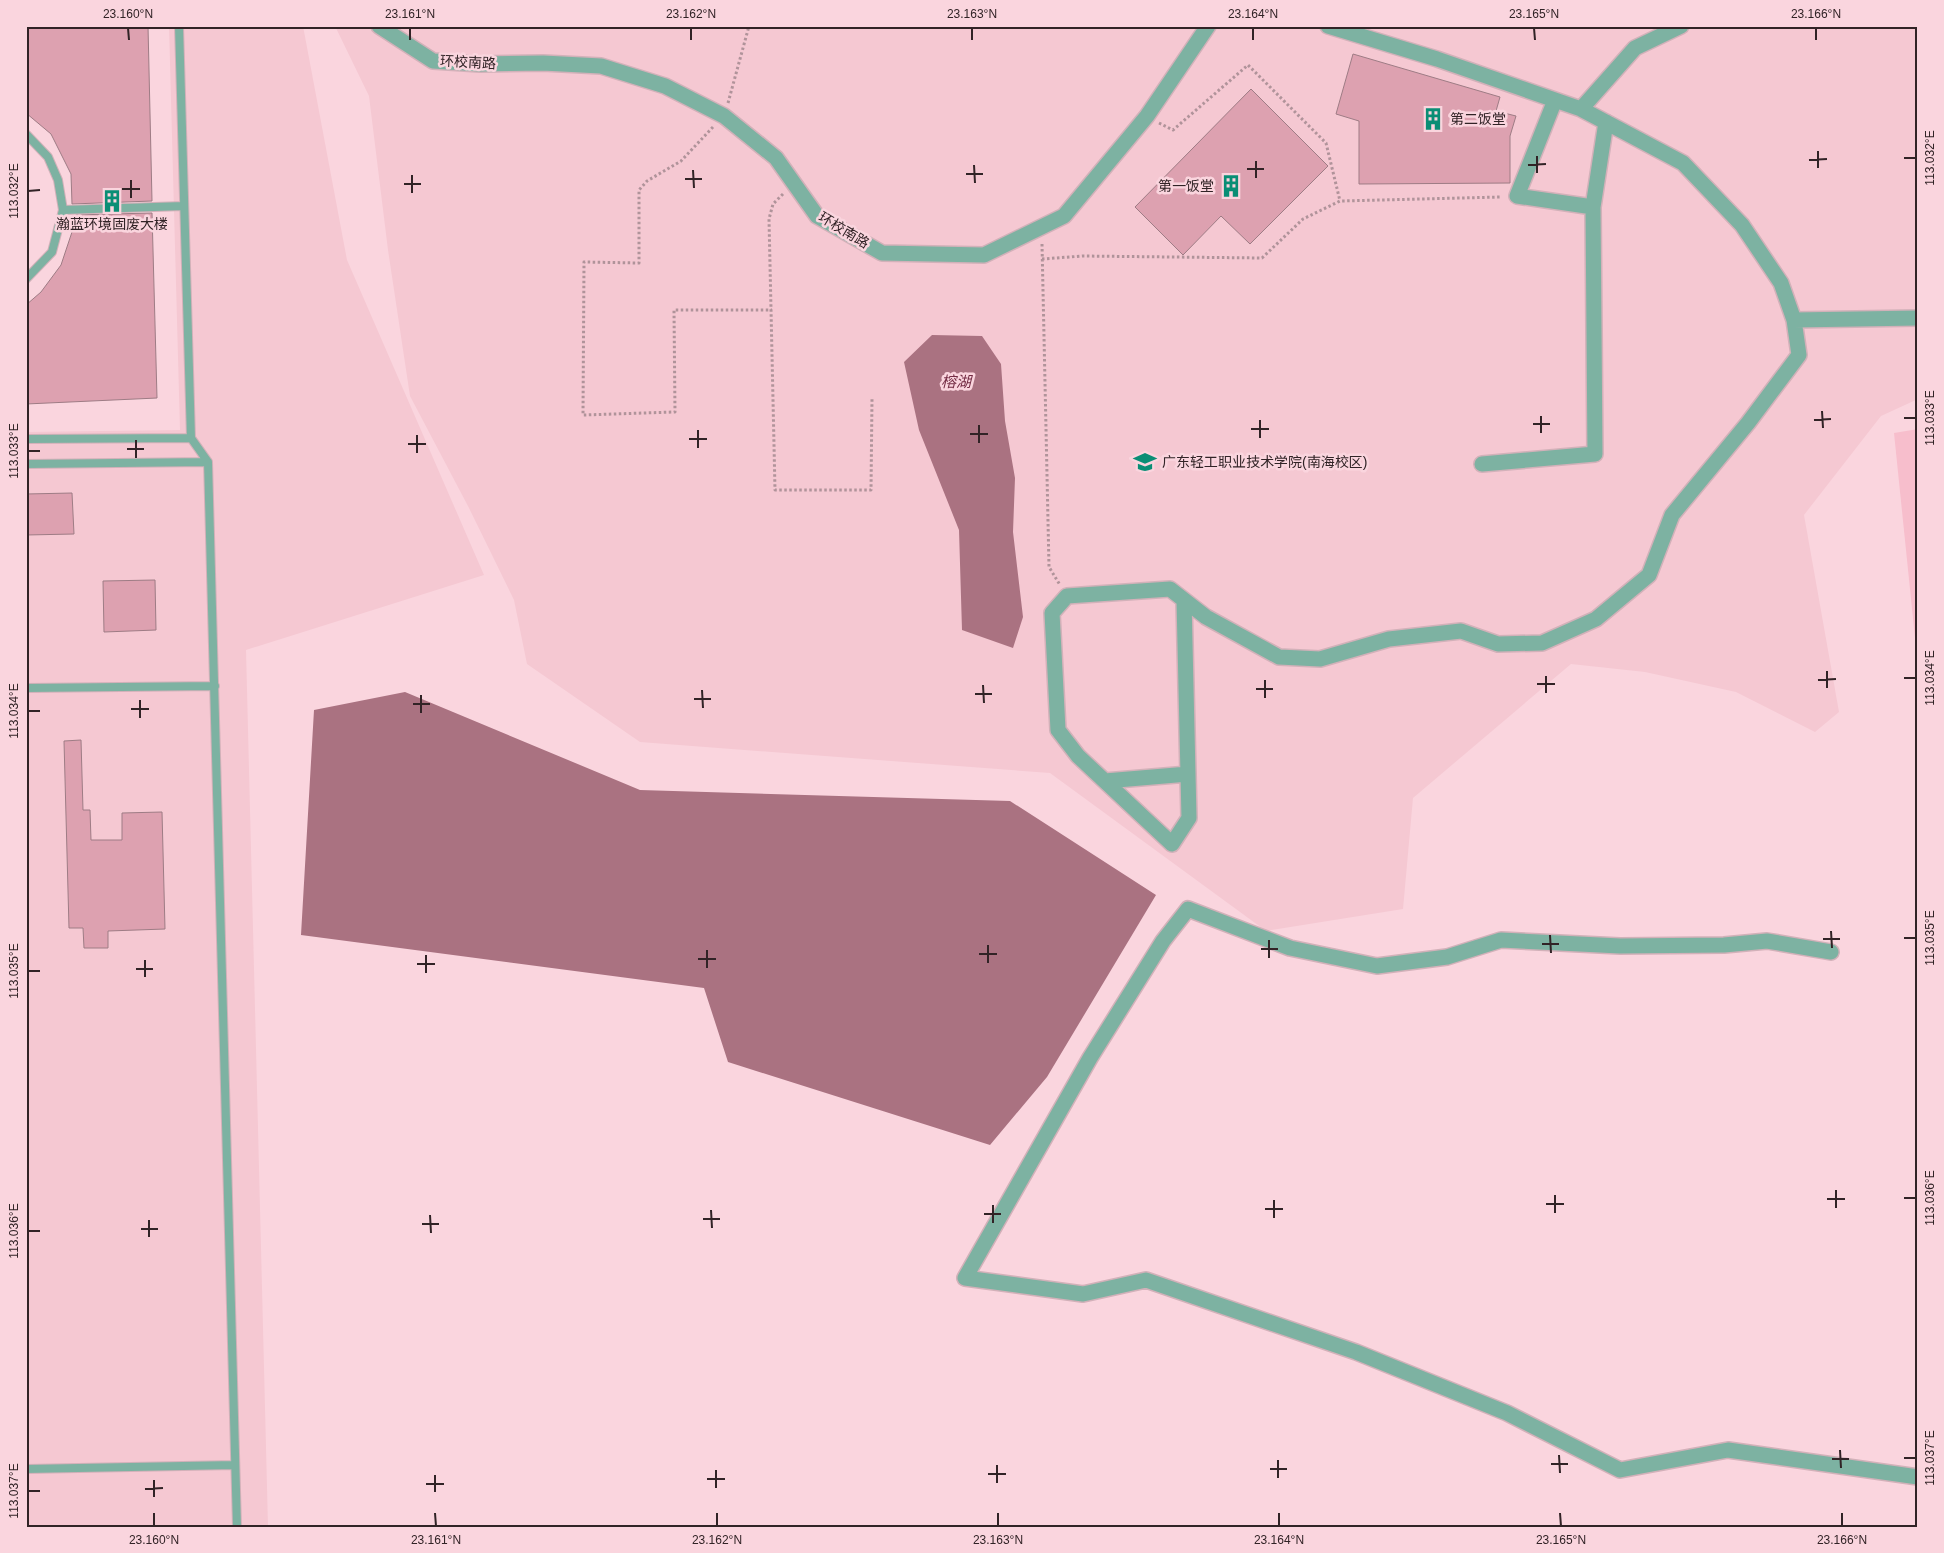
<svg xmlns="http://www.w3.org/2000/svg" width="1944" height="1553" font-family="Helvetica,'Noto Sans SC',sans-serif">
	<rect width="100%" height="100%" fill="#fad5de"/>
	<path fill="#f5c8d2" d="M169,26H303L347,260L484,575L246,650L268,1527H26V432L180,430Z
		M335,26H1918V399L1881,416L1804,515L1839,712L1815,732L1736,692L1645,672L1571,664L1413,798L1403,909L1266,931L1050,773L640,742L527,664L514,600L469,508L410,396L388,250L369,96Z"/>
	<path fill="#f7becc" d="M1918,429V667L1894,433Z"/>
	<path fill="#aa7281" d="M932,335L982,336L1001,364L1005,421L1015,478L1013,532L1023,617L1013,648L962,630L959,530L919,430L904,362Z
		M405,692L640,790L1010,801L1156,895L1047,1077L990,1145L728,1062L704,988L301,935L314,710Z"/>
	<path fill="#dda1b0" stroke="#9e7c85" d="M26,26H148L152,201L72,204L71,174L51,134L26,113Z
		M1353,54L1500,97L1496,111L1516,116L1510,136V183L1359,184V121L1336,114Z
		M1251,89L1328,166L1250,244L1221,216L1183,255L1135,207Z
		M152,213L157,398L26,404V305L41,292L61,265L73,229V215Z
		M72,493L74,534L26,535V494Z
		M155,580L156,630L104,632L103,581Z
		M81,740L83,810H90L91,840H122V813L162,812L165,929L108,931V948H84L83,928H69L64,741Z"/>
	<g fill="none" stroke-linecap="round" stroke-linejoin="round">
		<defs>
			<path id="lane" d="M179,26L191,438L208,462L237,1527
				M26,134L48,157L58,180L63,210L52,252L26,279
				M63,210L184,206
				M26,439L191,438
				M26,464L208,462
				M26,688L215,686
				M26,1469L235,1465"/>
			<path id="street" d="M379,26L433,61L480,64L543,63L601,66L665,86L724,116L776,158L817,216L882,253L984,255L1064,216L1147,116L1208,26
				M1328,26L1437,59L1581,109L1683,163L1742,225L1781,283L1794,320L1918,318
				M1555,100L1517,196L1593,207L1606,122
				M1581,109L1635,48L1681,26
				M1482,464L1595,454L1593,207
				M1184,600L1189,818L1172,844L1078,756L1058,730L1052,613L1067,596L1170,589L1206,617L1279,657L1320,659L1389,639L1461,631L1498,644L1542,643L1596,619L1649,575L1672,515L1748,423L1799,355L1794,320
				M1105,781L1188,774
				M1831,952L1767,941L1724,945L1620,946L1501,940L1447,957L1377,966L1290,948L1188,909L1163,941L1090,1058L965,1278L1083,1294L1146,1280L1356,1352L1507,1413L1620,1470L1728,1450L1918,1477"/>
		</defs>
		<use href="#lane" stroke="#d2b1b9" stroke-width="10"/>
		<use href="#street" stroke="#d2b1b9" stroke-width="18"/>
		<path stroke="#b0939a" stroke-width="3" stroke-dasharray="2.5 2.5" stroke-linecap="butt" d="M728,103L749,26
			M1159,123L1173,130L1248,65L1326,143L1340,201
			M713,127L681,161L647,181L639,190V263L584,262L583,415L675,412L674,310H772
			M783,194L773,204L769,219L775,490H871L872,399
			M1042,244L1049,567L1060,585
			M1042,259L1083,256L1262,258L1303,219L1340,201L1502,197"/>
		<use href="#lane" stroke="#7db2a2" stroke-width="8"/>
		<use href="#street" stroke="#7db2a2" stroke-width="15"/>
	</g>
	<path fill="none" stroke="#312326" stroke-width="2" d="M128,28L129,40M410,28V40M691,28V40M972,28V40M1253,28V40M1534,28L1535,40M1816,28V40M1818,151V168M1537,156V173M1904,158H1916M1809,160L1827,159M1256,161V178M974,165L975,183M1528,165L1546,164M1247,169H1264M693,170L694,188M966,174H983M412,175V193M685,179H702M131,180V198M404,184H421M122,189H140M28,191L40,190M1822,411L1823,428M1541,416V433M1904,418H1916M1260,420V438M1814,420L1831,419M1533,424H1550M979,425V443M1251,429H1269M698,430V448M970,434H988M417,435V453M689,439H707M136,440V458M408,444H426M127,449H144M28,451H40M1827,671V688M1546,676V693M1904,678H1916M1265,680V698M1818,680L1836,679M1537,684H1555M983,685L984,703M1256,689H1273M702,690L703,708M975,694H992M421,695V713M694,699H711M140,700V718M413,704H430M131,709H149M28,711H40M1831,931L1832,948M1550,935L1551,953M1904,938H1916M1823,939H1840M1269,940V958M1542,944H1559M988,945V963M1261,949H1278M707,950V968M979,954H997M426,955V973M698,959H716M145,960V977M417,964H435M136,969H153M28,971H40M1836,1190V1208M1555,1195V1213M1904,1198H1916M1827,1199H1845M1274,1200V1218M1546,1204H1564M993,1205V1223M1265,1209H1283M711,1210L712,1228M984,1214H1001M430,1215L431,1233M703,1219H720M149,1220V1237M422,1224H439M141,1229H158M28,1231H40M1840,1450L1841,1468M1559,1455L1560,1473M1904,1458H1916M1832,1459H1849M1278,1460V1478M1551,1464H1568M997,1465V1483M1270,1469H1287M716,1470V1488M988,1474H1006M435,1475V1492M707,1479H725M154,1480V1497M426,1484H444M145,1489L163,1488M28,1491H40M154,1513V1526M435,1513L436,1526M717,1513V1526M998,1513V1526M1279,1513V1526M1560,1513L1561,1526M1842,1513V1526"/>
	<defs>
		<symbol id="building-bare" viewBox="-9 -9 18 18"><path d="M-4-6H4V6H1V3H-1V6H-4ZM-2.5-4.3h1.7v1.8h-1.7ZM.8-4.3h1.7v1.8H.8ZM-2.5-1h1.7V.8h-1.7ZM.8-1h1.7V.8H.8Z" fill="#0a8e75" stroke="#fad5de" stroke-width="2.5" paint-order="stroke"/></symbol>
		<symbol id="university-bare" viewBox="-9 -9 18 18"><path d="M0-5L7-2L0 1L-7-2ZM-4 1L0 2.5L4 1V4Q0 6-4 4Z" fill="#0a8e75" stroke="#fad5de" stroke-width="2.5" paint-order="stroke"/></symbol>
	</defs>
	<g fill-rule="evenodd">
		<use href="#building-bare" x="1417" y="103" width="32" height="32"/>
		<use href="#building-bare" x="1215" y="170" width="32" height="32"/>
		<use href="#building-bare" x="96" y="185" width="32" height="32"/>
		<use href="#university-bare" x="1129" y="446" width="32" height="32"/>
	</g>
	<g text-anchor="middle" stroke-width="5" stroke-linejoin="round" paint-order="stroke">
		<g font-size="14" fill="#312326" stroke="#fad5de">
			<text transform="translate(468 62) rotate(3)" y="5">环校南路</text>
			<text transform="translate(844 230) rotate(31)" y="5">环校南路</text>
		</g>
		<g font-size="14" fill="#312326" stroke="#fad5de" text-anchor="start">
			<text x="1450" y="124">第二饭堂</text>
			<text x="1214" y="191" text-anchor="end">第一饭堂</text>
			<text x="112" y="229" text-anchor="middle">瀚蓝环境固废大楼</text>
			<text x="1162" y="467">广东轻工职业技术学院(南海校区)</text>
		</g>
		<g font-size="15" font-style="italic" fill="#732b43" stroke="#fad5de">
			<text x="956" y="387">榕湖</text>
		</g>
	</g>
	<rect width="1944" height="1553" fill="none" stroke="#fad5de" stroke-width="55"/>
	<rect x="28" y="28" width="1888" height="1498" fill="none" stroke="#312326" stroke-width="2"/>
	<g font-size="12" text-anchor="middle" fill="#312326">
		<text x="128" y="18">23.160°N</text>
		<text x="410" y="18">23.161°N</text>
		<text x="691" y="18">23.162°N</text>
		<text x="972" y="18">23.163°N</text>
		<text x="1253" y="18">23.164°N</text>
		<text x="1534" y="18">23.165°N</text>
		<text x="1816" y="18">23.166°N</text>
		<text transform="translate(1930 158) rotate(-90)" y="4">113.032°E</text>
		<text transform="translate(14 191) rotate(-90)" y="4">113.032°E</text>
		<text transform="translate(1930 418) rotate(-90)" y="4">113.033°E</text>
		<text transform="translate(14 451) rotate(-90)" y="4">113.033°E</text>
		<text transform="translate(1930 678) rotate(-90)" y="4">113.034°E</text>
		<text transform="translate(14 711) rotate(-90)" y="4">113.034°E</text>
		<text transform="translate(1930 938) rotate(-90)" y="4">113.035°E</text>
		<text transform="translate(14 971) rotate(-90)" y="4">113.035°E</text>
		<text transform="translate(1930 1198) rotate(-90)" y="4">113.036°E</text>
		<text transform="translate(14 1231) rotate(-90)" y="4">113.036°E</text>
		<text transform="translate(1930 1458) rotate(-90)" y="4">113.037°E</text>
		<text transform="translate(14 1491) rotate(-90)" y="4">113.037°E</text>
		<text x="154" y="1544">23.160°N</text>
		<text x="436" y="1544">23.161°N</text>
		<text x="717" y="1544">23.162°N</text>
		<text x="998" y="1544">23.163°N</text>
		<text x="1279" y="1544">23.164°N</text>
		<text x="1561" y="1544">23.165°N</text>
		<text x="1842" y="1544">23.166°N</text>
	</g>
</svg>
